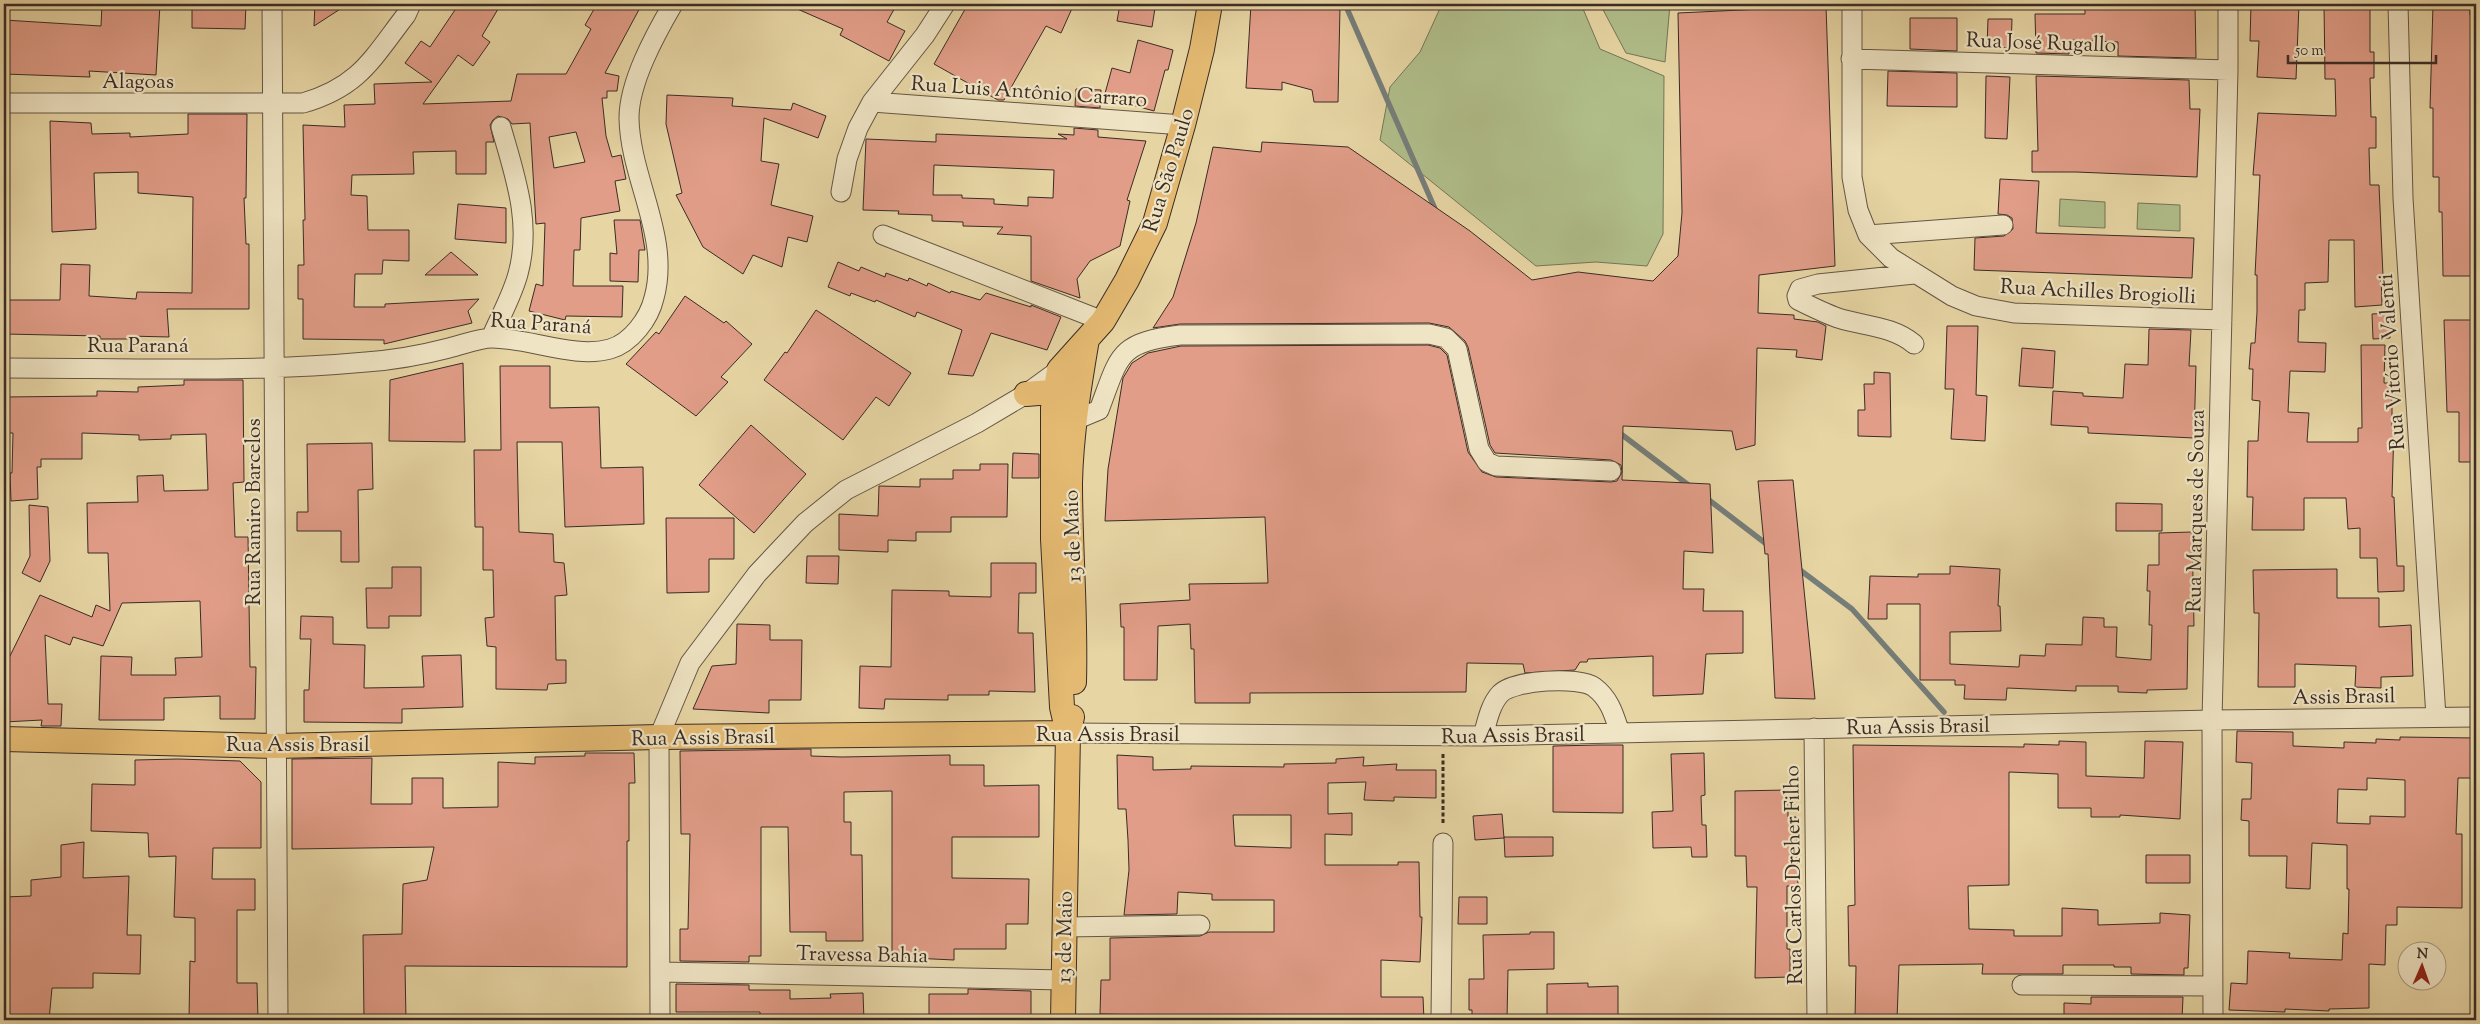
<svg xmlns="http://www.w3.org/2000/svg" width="2480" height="1024" font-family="'Sorts Mill Goudy',serif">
	<rect width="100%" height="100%" fill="#e7d5a4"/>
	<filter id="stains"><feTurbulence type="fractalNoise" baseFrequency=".004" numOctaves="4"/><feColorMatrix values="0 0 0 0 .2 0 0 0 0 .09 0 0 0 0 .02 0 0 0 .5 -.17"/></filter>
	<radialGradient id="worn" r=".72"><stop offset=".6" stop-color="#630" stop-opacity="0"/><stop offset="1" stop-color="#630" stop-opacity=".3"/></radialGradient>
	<path fill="#b0be8a" stroke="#757558" d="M1442,4H1581L1600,49L1664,76L1663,234L1647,266L1596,262L1536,266L1380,140L1390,87L1420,52Z
		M1600,4H1670L1665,62L1626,53Z
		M2060,199L2105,202V228L2059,226Z
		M2138,203L2180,205V231L2137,229Z"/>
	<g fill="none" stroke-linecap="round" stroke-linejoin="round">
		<path stroke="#757e7a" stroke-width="5.5" d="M1345,4L1436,211
			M1617,431L1691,487
			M1705,497L1769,546
			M1796,567L1852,609L1944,712"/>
	</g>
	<path fill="#e19d88" stroke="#3a2c25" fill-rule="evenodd" d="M102,4H160L156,75L89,71L90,77L4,74V20L101,26Z
		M192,4H246L245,29L192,28Z
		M315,4H348L314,26Z
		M459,4H501L482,36L490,42L473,66L458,55L423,104L511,101L517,74H566L591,29L585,25L597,4H642L605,73L619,76L617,91H607V98H602L606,136L612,157L621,155L626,179L615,181L620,211L581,218L580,250H574L573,286H623L622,317L566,316L565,320L529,311L536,284L543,286L545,223L536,224L530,123L512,124L508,119L498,116L493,120L490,125L494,142H486V174H456V151L413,152L414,174L352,175L351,195L367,196L368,230H409V261L383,260L382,274H355L354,307H385V304L479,299L468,311L472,323L384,344V340L303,339V299H298V265H304L303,220H305L303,125L345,127L344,105L375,104L374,84L432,82L405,63L421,41L430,47ZM576,132L585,162L554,168L549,137Z
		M786,4H897L887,22L905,31L889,61L840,35L843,29Z
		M968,4H1074L1061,33L1046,26L1004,100H998L934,64Z
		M1120,4L1155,8L1152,27L1117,21Z
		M1251,4L1340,7L1338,102H1314L1312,90L1282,82V90L1246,88Z
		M2085,4H2195L2196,58L2118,56V42L2069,40V54L2036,53L2035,14H2085Z
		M2251,4H2299L2296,79L2257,77L2259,41H2250Z
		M2324,4H2370V52H2374V78H2370L2371,117H2376V148H2369L2370,185H2379L2383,276H2381L2382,305L2355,307L2354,240H2329L2328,282L2305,283V310H2299L2298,342L2326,343L2325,372L2290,371L2288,412L2309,413L2307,442H2358V428H2362L2361,345H2385L2384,383H2392V427L2394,426L2392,497H2394L2397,566H2404V591L2378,592L2377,558H2360V528L2348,529L2346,498H2304V530H2252L2253,497H2247L2248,441H2258L2260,401L2252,400L2253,369H2249L2251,343H2255L2257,312V275H2255L2260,175H2253L2258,113L2336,116L2335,79H2325Z
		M2433,4H2470V15H2476L2474,83L2476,276H2443L2442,212H2439V177H2433V108H2430Z
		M1826,6L1835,266L1759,275L1758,313L1794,315V319L1818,322L1826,326L1822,360L1796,357L1797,350L1757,348L1755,445L1736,450L1732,431L1623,426L1622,480L1710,484L1713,553L1684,551L1683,589H1704L1703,611H1743V653L1706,654L1703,694L1653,696V656L1588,659L1587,662H1580L1575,670L1525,673L1523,664L1467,663L1466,692L1250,693V703H1195L1194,649H1191L1190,624L1158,626L1157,680H1124V627H1121L1120,604L1190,600L1189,584L1268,583L1265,517L1105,521L1108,469L1123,378L1132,363L1148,353L1181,346L1428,345L1440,348L1447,355L1468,452L1482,472L1496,477L1611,482L1617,481L1622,472L1621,465L1611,460L1495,453L1490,445L1468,347L1465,341L1449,327L1429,323L1180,324L1153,328L1173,297L1196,223L1213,147L1261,152L1262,142L1348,147L1470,231L1532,280L1578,272L1653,281L1678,256L1682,213L1678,13Z
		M1910,18H1957V51L1910,49Z
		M1988,19H2012L2011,48L1987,47Z
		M1138,40L1173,50L1168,70H1165L1154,111L1104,97L1112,68L1130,73Z
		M1888,71L1957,73V107L1887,106Z
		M1986,76L2010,77L2007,139L1985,138Z
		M2036,76L2189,80L2190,109H2200L2197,177L2076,172H2032V151H2038Z
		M1076,89L1101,90L1100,108L1075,106Z
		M667,95L733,98L732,106L791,110L793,103L826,116L818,138L764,118L761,161L779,164L771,205L813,216L807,242L788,237L782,267L753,255L743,274L703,247L676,195L682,193L666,124Z
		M188,114H247L246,198H244L246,244H249V309H167L169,337L128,336L129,339H100V336L4,334V300H60L61,264L90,265L89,296L136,299L137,292L192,293L193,197L138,193V172L94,173L96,229L52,232L50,121L91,123L92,134L130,133V137L188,134Z
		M1074,128L1098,130V137L1146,141L1127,200L1130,201L1120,246L1090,261L1077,279L1080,298L1031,281V236L997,234L1003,227L963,226V222L932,221V215L898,214L899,211L863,210L866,139L936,142V134L1067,139L1058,134L1074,135ZM934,165L1054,170L1053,198L1028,197V206L994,204V199L962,198V195H933Z
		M2000,179L2039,181L2036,233L2194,238L2192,278L1974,270L1975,238L2004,236L2013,229L2012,218L2007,215L1998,214Z
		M458,204L506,208V243L455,239Z
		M614,220H640L645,250H639L638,282L610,281V253L617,254Z
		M451,252L478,275H425Z
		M838,262L859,271L861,267L885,277L886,273L908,281L909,278L927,286L928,283L950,293L951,291L980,300L986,293L1031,307V305L1061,317L1047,350L991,333L973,376L948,374L962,330L917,312L915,317L876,300L875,302L851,293L850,296L828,287Z
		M685,296L724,323L726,321L752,344L721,377L728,382L696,416L626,364L656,332L659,334Z
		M816,310L911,373L889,406L876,397L843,440L764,380L785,352L787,353Z
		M2389,313L2390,338L2373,339L2372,314Z
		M2444,320H2476V462H2459V412H2447Z
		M1947,326H1978L1976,395L1987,396L1985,441L1951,439L1954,389H1945Z
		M2149,329L2191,330L2189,366H2196L2194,438L2088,433V427L2051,425L2053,391L2083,393V396L2123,398L2125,364L2148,365Z
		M2022,348L2055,351L2053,388L2019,386Z
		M463,363L465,442L389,441L390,380Z
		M500,366H550V408L599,407L601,468L643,467L644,524L565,527L562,442H517L519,532L553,534L554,562L564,563L567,595L555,596L556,660H566V683L548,684L547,690L496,689V647L487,646L485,618L494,617L493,570H483V527H475L474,450H501Z
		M1874,372L1890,373L1891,437L1858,436V410H1865L1864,384H1874Z
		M184,380H243L244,482L233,483L235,537H248L250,667H256L255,719H220V696L164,698V720H99L101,656L132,657L131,675H176L175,658L202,657L200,601L122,603L103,646L73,637L70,645L45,635L48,704H62L61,726H41L42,720L4,722V658H9L40,595L92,617L96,605L110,611L108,553H88L87,503L138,502L137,476L163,475L164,491L208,490L206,434L171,435V439L139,440V435L82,433V459H41V467H37L38,499L11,501L10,473H12L13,433H4V397L97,396V391L138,392V387L184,385Z
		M751,425L806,474L754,533L699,485Z
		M372,443L373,489L358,490L359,562H341V531H297V512H308L307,444Z
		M1013,453L1039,454V478H1012Z
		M980,464H1008L1007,517H951V532H916V541L888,540V552L839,550V514L878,516L879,486L920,487V479H953V470H980Z
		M1793,480L1815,699L1775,698L1768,554H1765L1758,481Z
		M2116,503L2162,504V531H2116Z
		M29,505L48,507L50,561L40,582L22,573L30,556Z
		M666,518H734V559H709V592L667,593Z
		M2192,532L2194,626H2188L2187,689L2147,690V693L2118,692V686H2076V691L2007,688L2006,700L1964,699L1965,685H1955V680H1920V604H1887V619H1868L1870,576L1918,577V574H1950V566L2000,569L1998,606H2000L2001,631L1950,632V664L2019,667L2020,655L2045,656L2046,644L2082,645L2083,617L2104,618V627H2117L2116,657L2151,660L2152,625H2149L2150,591H2147L2148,565H2159V533Z
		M807,556H839L838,584L806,583Z
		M991,563H1036V593H1019L1018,633H1033L1035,692L989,691V695H948V700L885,699L884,709L859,708L860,666L891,667L892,590L949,591V596L991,597Z
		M392,567H421V616H389V628H367L366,588H392Z
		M2337,569V598H2379V627L2411,625L2413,676L2381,677V688L2355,687L2356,666L2295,664V687H2258L2259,613H2254L2253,570Z
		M301,616L333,617V644L365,645L364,688L424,687L422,656L461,655L463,707L402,709V723L304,722V690H309L311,639H300Z
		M737,624L770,625V640H802L801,700H769V713L693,709L712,666L736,664Z
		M2237,731L2293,732V746L2344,748V742L2376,743V739L2400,740V737L2476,738V778H2458L2456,834H2462V908L2397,907V925H2386L2385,965L2369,964V1008L2329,1009V1011L2285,1009V1012L2229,1010L2231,983L2247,984L2248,951L2290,953L2289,958L2342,960L2343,933L2348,934L2349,889H2347V845L2312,843L2310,889L2286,888L2287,856H2249V821L2241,820L2242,799H2251L2252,763L2236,762ZM2367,778L2405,780V817L2370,816V824L2337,823L2338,789L2367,790Z
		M2059,741L2086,742V776L2144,778L2145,741L2183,742L2180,819L2120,815V817H2091V808H2058V774L2009,772V885L1968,886L1969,929L2014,930V936H2062V908L2098,910V925L2160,923V913L2190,915L2188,968H2184V975L2131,974V967H2114V965H2063V974H1982L1983,964L1899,965L1897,1020H1855L1856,966H1849L1848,906L1855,905L1853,745L2024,747V744L2059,745Z
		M1599,745H1623V813L1553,812V746Z
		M811,749V756L842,757L950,755V765H984V786L1039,785V837H952V878L1029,879L1028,924H1006V949H954V960L892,957V791L844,792V822H851V855H862L863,941H826V932H790L788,827H761V956H749V962L680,961V929H688L690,834H681L680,751Z
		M585,753H634L635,783H629V841H627V967L405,966L406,1020H364L363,935L402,934L403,884L427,880L434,847L292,849V759L372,758L371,804H412V778H443V808L498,807V762L535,764V757L585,756Z
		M1704,753L1705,795L1701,796L1702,825H1706L1707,857H1692L1691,847L1653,848L1652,812L1673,811L1671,754Z
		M1117,755L1153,757V770L1191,769V766L1284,767V764L1336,763V759L1364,757L1363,766L1397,764L1396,770H1436V798L1394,797V801L1364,800L1366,782L1328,783V814L1352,813V835L1325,834V865H1398V862H1419L1420,917H1422L1420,962L1381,960V997H1423L1424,1020H1148L1149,1015L1100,1014L1101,980H1110V938L1200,936L1209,932H1274V900H1212V894L1178,892L1177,914L1124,915L1129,870L1128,840L1126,809H1118ZM1233,815H1291V848L1235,846Z
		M178,759L240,761L261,782V848H213L212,879H255V910H237V983H257L258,1020H189L190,961L195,962V918L174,917L176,856L149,857L148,833L91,831L92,784L135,785V760Z
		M1788,790V817H1796L1798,886H1787V949H1790V977L1755,978L1757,887H1747L1746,856H1735V791Z
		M1502,814L1504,838L1475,840L1473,816Z
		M1504,837H1553V856L1505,857Z
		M84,842L83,878L129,876L127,935H141L140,974L93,973V988H52L49,1020H4V897L31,896V880L61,877V845Z
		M2146,855H2190V883H2146Z
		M1459,897H1487V924H1458Z
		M1530,932H1554V969L1508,970L1507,1020H1472V1010H1469V979H1484L1483,935L1530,934Z
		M1588,983V987L1618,986V1020H1547V984Z
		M676,984L749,985V990H790V999L831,998L830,994L863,993L864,1020H760V1012H676Z
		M968,989L1031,991V1020H929V994H968Z
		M2091,997H2183L2182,1020H2064V1003L2091,1004Z"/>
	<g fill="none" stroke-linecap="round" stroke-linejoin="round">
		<defs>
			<path id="minor" d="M272,4L278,1020
				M1852,4V177L1858,210L1868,235L1891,258L1952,296L1976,306L2014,313L2222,320
				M2398,4L2403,198L2436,717
				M1851,59L2228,70
				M872,102L1183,125
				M4,103H303C359,87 372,59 406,15L411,4
				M841,192L847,159L858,128L872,102L925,35L945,4
				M883,235L1103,321
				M1868,235L2003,225
				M1914,274L1818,284L1800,289L1797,296L1798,300C1812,307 1824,313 1838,318C1863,326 1893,326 1914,344
				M491,338C500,317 512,296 518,274C532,223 515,176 501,127
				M4,368C124,368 246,373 366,362C394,360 422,355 449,348C462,345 479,338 492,338C529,338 575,359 610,349C631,343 649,319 654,298C671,237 630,179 629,118C629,82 655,35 673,4
				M1075,420L1099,410C1120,355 1117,343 1180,335L1429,334L1446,338L1457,349L1479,449L1487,462L1496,466L1611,471
				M1814,728L1817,1020
				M1068,733L1483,736L2212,720L2476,717
				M1483,736C1487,722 1490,705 1500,694C1513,680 1579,676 1594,687C1610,699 1614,715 1620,733
				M1064,927L1200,925
				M660,972L1064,980
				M2022,985L2213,986
				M660,1020L659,737L690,663L757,574L805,523L846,490L977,423L1026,394L1059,370
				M1441,1020L1443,843
				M2213,1020L2212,720L2228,70V4"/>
			<path id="major" d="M1026,394L1051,392L1062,395L1064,402
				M1074,682C1076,615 1070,549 1070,483C1071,435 1079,386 1087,339
				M1068,733L1062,707L1053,539V408L1059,370L1103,321L1127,280L1155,223L1183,125L1202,49L1210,4
				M4,739L276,746L659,737L1068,733
				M1063,1020L1068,733L1072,717"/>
		</defs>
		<use href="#minor" stroke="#655645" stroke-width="21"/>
		<use href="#major" stroke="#3a2c25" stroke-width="26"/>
		<path stroke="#3a2c25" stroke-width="3" stroke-dasharray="4 2.5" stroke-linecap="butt" d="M1443,754V825"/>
		<use href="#minor" stroke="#efe4c4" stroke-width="19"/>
		<use href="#major" stroke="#e4ba72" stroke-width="24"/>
	</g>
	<g text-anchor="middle" stroke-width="4.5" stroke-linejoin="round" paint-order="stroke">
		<g font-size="21" fill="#3a2c25" stroke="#efe4c4">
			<text transform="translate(2041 42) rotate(2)" y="7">Rua José Rugallo</text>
			<text x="138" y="88">Alagoas</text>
			<text transform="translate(1029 91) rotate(4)" y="7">Rua Luis Antônio Carraro</text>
			<text transform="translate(1168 170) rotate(-73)" y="7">Rua São Paulo</text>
			<text transform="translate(2098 291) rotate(3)" y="7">Rua Achilles Brogiolli</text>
			<text transform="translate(541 323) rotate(4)" y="7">Rua Paraná</text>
			<text x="138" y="352">Rua Paraná</text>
			<text transform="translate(2391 362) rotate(-94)" y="7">Rua Vitório Valenti</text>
			<text transform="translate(2195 511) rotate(-89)" y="7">Rua Marques de Souza</text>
			<text transform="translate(253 512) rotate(-90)" y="7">Rua Ramiro Barcelos</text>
			<text transform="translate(1072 536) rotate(-92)" y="7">13 de Maio</text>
			<text transform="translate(2344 696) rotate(-1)" y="7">Assis Brasil</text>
			<text transform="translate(1918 726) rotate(-1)" y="7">Rua Assis Brasil</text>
			<text x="1108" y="741">Rua Assis Brasil</text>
			<text transform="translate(1513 735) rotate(-1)" y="7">Rua Assis Brasil</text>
			<text transform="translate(703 737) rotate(-1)" y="7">Rua Assis Brasil</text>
			<text x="298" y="751">Rua Assis Brasil</text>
			<text transform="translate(1793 875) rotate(-91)" y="7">Rua Carlos Dreher Filho</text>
			<text transform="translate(1064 937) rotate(-89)" y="7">13 de Maio</text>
			<text transform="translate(862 954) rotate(1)" y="7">Travessa Bahia</text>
		</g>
	</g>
	<rect width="2480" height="1024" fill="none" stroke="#e7d5a4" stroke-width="20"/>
	<rect x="5" y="5" width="2470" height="1014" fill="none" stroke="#3a2c25" stroke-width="2.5"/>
	<rect x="10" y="10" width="2460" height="1004" fill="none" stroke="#3a2c25"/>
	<g transform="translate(2422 966) rotate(2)"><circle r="24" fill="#efe4c4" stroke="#a79a84"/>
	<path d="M0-4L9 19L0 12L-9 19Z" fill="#8f2418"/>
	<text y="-8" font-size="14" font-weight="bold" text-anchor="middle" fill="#3a2c25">N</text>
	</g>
	<path d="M2288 55v8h148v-8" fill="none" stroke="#3a2c25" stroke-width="2.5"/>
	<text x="2295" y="55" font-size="15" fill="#3a2c25" stroke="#efe4c4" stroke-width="4" paint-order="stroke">50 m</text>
	<rect width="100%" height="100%" filter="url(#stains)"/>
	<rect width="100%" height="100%" fill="url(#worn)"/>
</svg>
